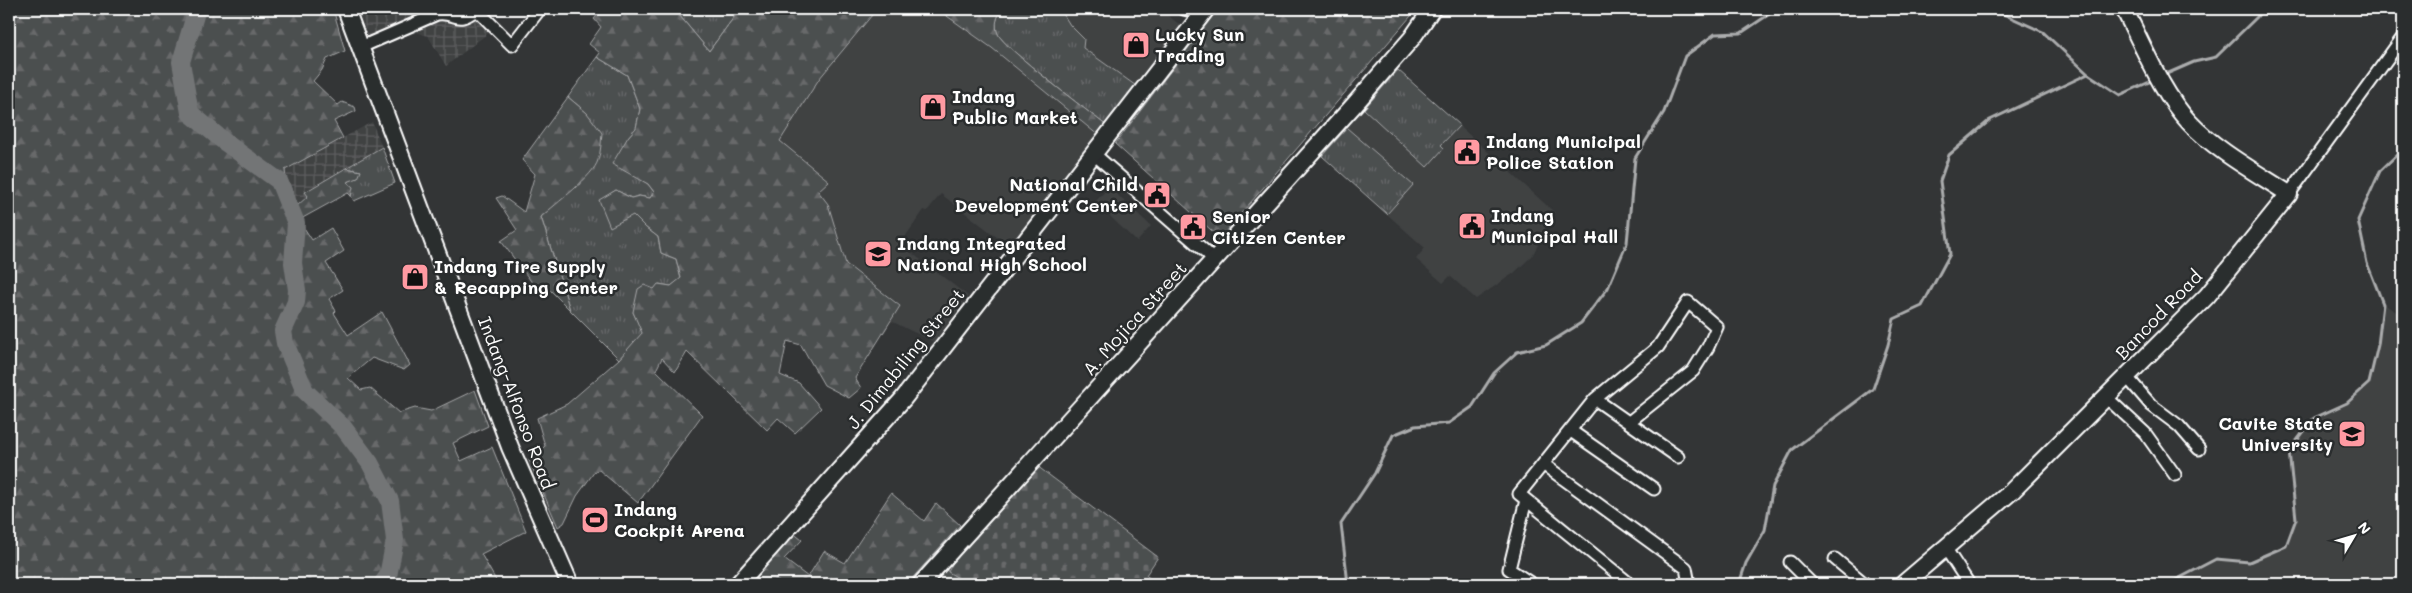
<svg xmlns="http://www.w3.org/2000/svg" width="2412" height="593" font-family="Mali,sans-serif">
	<defs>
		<pattern id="industrial-grid" width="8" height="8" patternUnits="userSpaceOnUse" patternTransform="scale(1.25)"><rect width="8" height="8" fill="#404243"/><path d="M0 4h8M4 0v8" fill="none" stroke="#5d5e5f"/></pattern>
		<pattern id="grass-tufts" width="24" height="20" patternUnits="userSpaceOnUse" patternTransform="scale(1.25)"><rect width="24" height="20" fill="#4c4f50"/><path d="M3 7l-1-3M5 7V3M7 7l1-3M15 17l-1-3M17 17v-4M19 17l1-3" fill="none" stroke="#67696a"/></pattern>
		<pattern id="forest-firs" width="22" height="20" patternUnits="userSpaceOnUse" patternTransform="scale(1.25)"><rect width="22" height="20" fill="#4c4f50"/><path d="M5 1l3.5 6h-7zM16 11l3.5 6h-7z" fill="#67696a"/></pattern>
		<pattern id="cemetery-stones" width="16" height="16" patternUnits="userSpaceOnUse" patternTransform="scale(1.25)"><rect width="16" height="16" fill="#4c4f50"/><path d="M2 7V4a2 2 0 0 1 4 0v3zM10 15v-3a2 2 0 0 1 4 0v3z" fill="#67696a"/></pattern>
	</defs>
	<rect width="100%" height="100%" fill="#333536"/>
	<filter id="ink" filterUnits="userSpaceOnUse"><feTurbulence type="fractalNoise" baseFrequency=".02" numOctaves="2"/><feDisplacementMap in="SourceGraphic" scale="10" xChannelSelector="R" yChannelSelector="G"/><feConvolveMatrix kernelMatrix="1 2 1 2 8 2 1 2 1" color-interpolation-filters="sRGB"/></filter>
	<g filter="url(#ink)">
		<path fill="#404243" d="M877,9H937L992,48L1099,136L1011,248L941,194L927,211L924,210L900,244L968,296L934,342L891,321L900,305L846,264L828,204L817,191L829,181L780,141L819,79Z
			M1060,9H1160L1185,29L1139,88L1083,48L1084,39L1070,25Z
			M1398,70L1555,213L1532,256L1514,273L1476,299L1450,276L1443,283L1416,259L1425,248L1322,156Z
			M1109,187L1151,226L1137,242L1095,202Z
			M2383,304L2403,316V584H2168L2216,559L2249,562L2286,546L2296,519L2289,451L2314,418L2347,403L2369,383L2378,345Z"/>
		<path fill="url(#industrial-grid)" d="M357,9H472L492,30L446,66L428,36L416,32L373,47Z
			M372,122L382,147L305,192L308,196L297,206L288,203L285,170Z"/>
		<path fill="url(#grass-tufts)" stroke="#a6a7a8" d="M674,9H740L709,51Z
			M1002,9H1060L1070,25L1084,39L1083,48L1139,88L1107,126C1090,113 1003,47 998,34C994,24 997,17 1002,9Z
			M597,57L627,75L640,109L636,128L628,137L633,174L648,184L654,192L650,198L639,196L631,198L616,190L599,201L633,215L645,227L658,237L661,253L676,259L681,279L671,286L659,284L633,312L643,333L619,359L570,310L541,217L568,192L581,184L587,113L568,97Z
			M1398,70L1460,125L1441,145L1444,148L1427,167L1364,109Z
			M1347,128L1413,185L1387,214L1322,156Z
			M382,147L395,183L354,201L351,196L352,193L346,182L361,171L346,168Z
			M943,568L960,579L957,584H929Z"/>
		<path fill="url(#forest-firs)" stroke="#a6a7a8" d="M9,9H333L345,51L327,59L322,70L313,81L338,105L342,102L355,107L356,111L334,121L343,138L285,170L288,203L297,206L308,196L305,192L346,168L361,171L358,178L347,182L353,187L351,196L348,193L299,220L312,240L331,228L344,251L326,263L343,290L329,299L336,311L334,313L348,335L382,312L410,365L404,370L372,358L348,378L361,390L370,388L399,413L415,408L431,411L475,390L488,426L453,443L461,461L492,447L526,531L481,554L498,584H9Z
			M609,9H674L709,51L740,9H831L835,12L849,9H877L819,79L780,141L829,181L818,191L828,204L846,264L900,306L855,378L861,388L849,398L824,385L801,345L787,341L780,375L799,383L821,408L795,433L778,418L767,430L687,352L675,372L662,358L656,370L702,415L638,503L599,470L595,471L577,496L564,523L558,527L529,460L545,446L537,418L567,404L619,359L642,333L633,312L638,289L644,285L654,289L658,284L671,286L681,278L676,259L661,253L658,237L645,227L633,215L610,227L599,200L616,190L631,198L639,196L650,198L654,192L648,184L612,164L628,137L636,128L640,109L627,75L597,57L600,53L589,44L601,27L594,19L600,12Z
			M937,9H960L967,11L968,9H1002C997,17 994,24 998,34C1003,47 1090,113 1107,126L1099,136L992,48Z
			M1218,9H1417L1220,238L1115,144Z
			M568,97L587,113L602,133C601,142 601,152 598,160C594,176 555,204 541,217L570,310L550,290L542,296L501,241L517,230L496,198L502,196L524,212L535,174L522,160Z
			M891,493L924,521L936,503L960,525L907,584H746L792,532L802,540L784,559L808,577L824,551L845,563Z"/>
		<path fill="url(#cemetery-stones)" stroke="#a6a7a8" d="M1037,466L1158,557L1146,575L1156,584H957L960,579L948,572L952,564Z"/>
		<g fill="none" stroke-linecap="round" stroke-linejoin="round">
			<path stroke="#abacad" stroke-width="3" d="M1992,9L2043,32L2088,74L2120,95L2154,80
				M2164,75L2194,62L2216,57L2257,17L2262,9
				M1348,584L1341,524L1375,473L1393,435L1415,426L1449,423L1472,407L1494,373L1517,352L1546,345L1581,323L1608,288L1627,243L1635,158L1664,112L1685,56L1715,34L1741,33L1771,13L1773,9
				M1739,584L1746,563L1765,530L1773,486L1792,450L1873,389L1888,345L1894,319L1922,306L1950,254L1940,181L1949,155L1990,120L2088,74
				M2168,584L2216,559L2249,562L2286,546L2296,519L2289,451L2314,418L2347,403L2369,383L2378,345L2383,304L2367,263L2358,220L2380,171L2403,149"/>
			<path stroke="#737576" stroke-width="18" d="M197,9L181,62L190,113L226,143L279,181L296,223L293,263L297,290L296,302L283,331L285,343L305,391L343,427L370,463L390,501L395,540L388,576L382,584"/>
			<defs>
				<path id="street" d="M476,9L512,45L540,9
					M1184,9L1203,14
					M361,47L437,14C456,11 456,26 477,9
					M1094,154L1215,260
					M2289,194L2403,37
					M2127,377L2151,405L2179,426L2199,449
					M2106,397L2145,433L2175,475
					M1595,399L1678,457
					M1629,422L1693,371L1708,347L1717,327L1688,302L1658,347L1595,399L1519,494L1630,584
					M1571,431L1654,489
					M1543,464L1686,568L1689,584
					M1526,500L1509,569L1532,584
					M1946,549L1969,584
					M1835,559L1865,584
					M1790,562L1812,584"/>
				<path id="secondary" d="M346,9L510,447L570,584
					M738,584L903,399L1206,9
					M921,584L1354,105L1412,38L1432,9
					M1903,584L2012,491L2207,296L2289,194C2257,173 2215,150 2189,122C2161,92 2143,45 2124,9"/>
			</defs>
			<use href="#street" stroke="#fff" stroke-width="15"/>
			<use href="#secondary" stroke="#fff" stroke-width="20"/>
			<use href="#street" stroke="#2a2d2e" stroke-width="11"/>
			<use href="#secondary" stroke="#2a2d2e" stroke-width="16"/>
		</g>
	</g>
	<defs>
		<symbol id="shop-square" viewBox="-11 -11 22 22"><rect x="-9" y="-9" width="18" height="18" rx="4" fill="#ff9aa2" stroke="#2a2d2e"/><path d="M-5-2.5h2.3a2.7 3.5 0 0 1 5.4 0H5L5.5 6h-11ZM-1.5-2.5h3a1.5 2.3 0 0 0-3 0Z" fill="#111"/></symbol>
		<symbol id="civic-square" viewBox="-11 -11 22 22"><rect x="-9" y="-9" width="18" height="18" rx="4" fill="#ff9aa2" stroke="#2a2d2e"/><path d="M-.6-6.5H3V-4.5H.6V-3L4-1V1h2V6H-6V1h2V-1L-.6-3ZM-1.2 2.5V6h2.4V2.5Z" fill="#111"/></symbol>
		<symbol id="school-square" viewBox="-11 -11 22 22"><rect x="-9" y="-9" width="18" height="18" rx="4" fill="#ff9aa2" stroke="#2a2d2e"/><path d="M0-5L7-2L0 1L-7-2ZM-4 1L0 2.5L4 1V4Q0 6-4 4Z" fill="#111"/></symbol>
		<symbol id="university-square" viewBox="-11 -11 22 22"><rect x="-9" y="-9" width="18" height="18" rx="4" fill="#ff9aa2" stroke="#2a2d2e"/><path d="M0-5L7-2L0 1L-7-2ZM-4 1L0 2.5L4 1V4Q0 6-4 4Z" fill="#111"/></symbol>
		<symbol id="stadium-square" viewBox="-11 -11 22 22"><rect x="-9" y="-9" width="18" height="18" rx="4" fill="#ff9aa2" stroke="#2a2d2e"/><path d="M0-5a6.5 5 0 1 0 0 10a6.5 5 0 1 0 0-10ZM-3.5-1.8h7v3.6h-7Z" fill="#111"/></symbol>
	</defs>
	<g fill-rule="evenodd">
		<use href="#shop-square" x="1120" y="29" width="32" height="32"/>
		<use href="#shop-square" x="917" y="91" width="32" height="32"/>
		<use href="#civic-square" x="1451" y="136" width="32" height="32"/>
		<use href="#civic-square" x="1141" y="179" width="32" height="32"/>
		<use href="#civic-square" x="1456" y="210" width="32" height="32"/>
		<use href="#civic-square" x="1177" y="211" width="32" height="32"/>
		<use href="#school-square" x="862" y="238" width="32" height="32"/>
		<use href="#shop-square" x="399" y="261" width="32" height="32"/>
		<use href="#university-square" x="2336" y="418" width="32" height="32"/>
		<use href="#stadium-square" x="579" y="504" width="32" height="32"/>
	</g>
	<g text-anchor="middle" stroke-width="5" stroke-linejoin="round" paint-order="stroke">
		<g font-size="18" font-weight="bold" fill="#fff" stroke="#2a2d2e" text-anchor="start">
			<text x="1155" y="41">Lucky Sun<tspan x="1155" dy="21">Trading</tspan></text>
			<text x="952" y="103">Indang<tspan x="952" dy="21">Public Market</tspan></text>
			<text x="1486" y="148">Indang Municipal<tspan x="1486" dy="21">Police Station</tspan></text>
			<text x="1138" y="191" text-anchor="end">National Child<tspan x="1138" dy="21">Development Center</tspan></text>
			<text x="1491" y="222">Indang<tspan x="1491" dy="21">Municipal Hall</tspan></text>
			<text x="1212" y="223">Senior<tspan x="1212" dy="21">Citizen Center</tspan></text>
			<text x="897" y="250">Indang Integrated<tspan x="897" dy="21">National High School</tspan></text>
			<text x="434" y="273">Indang Tire Supply<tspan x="434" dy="21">&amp; Recapping Center</tspan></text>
			<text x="2333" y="430" text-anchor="end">Cavite State<tspan x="2333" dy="21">University</tspan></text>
			<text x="614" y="516">Indang<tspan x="614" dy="21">Cockpit Arena</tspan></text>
		</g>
		<g font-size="18" fill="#fff" stroke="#2a2d2e">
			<text transform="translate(2159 315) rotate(-46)" y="6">Bancod Road</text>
			<text transform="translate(1135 319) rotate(-48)" y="6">A. Mojica Street</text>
			<text transform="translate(906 359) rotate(-51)" y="6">J. Dimabiling Street</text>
			<text transform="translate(516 403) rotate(69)" y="6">Indang-Alfonso Road</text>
		</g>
	</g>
	<rect width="2412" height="593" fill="none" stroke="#2a2d2e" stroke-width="30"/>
	<rect x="15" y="15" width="2382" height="563" fill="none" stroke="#fff" stroke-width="2" filter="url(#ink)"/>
	<g transform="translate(2354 536) rotate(52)" stroke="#2a2d2e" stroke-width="4" paint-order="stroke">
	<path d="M0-4L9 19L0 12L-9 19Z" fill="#ffffff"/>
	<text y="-8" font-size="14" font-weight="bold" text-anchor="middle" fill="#ffffff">N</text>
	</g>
</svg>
